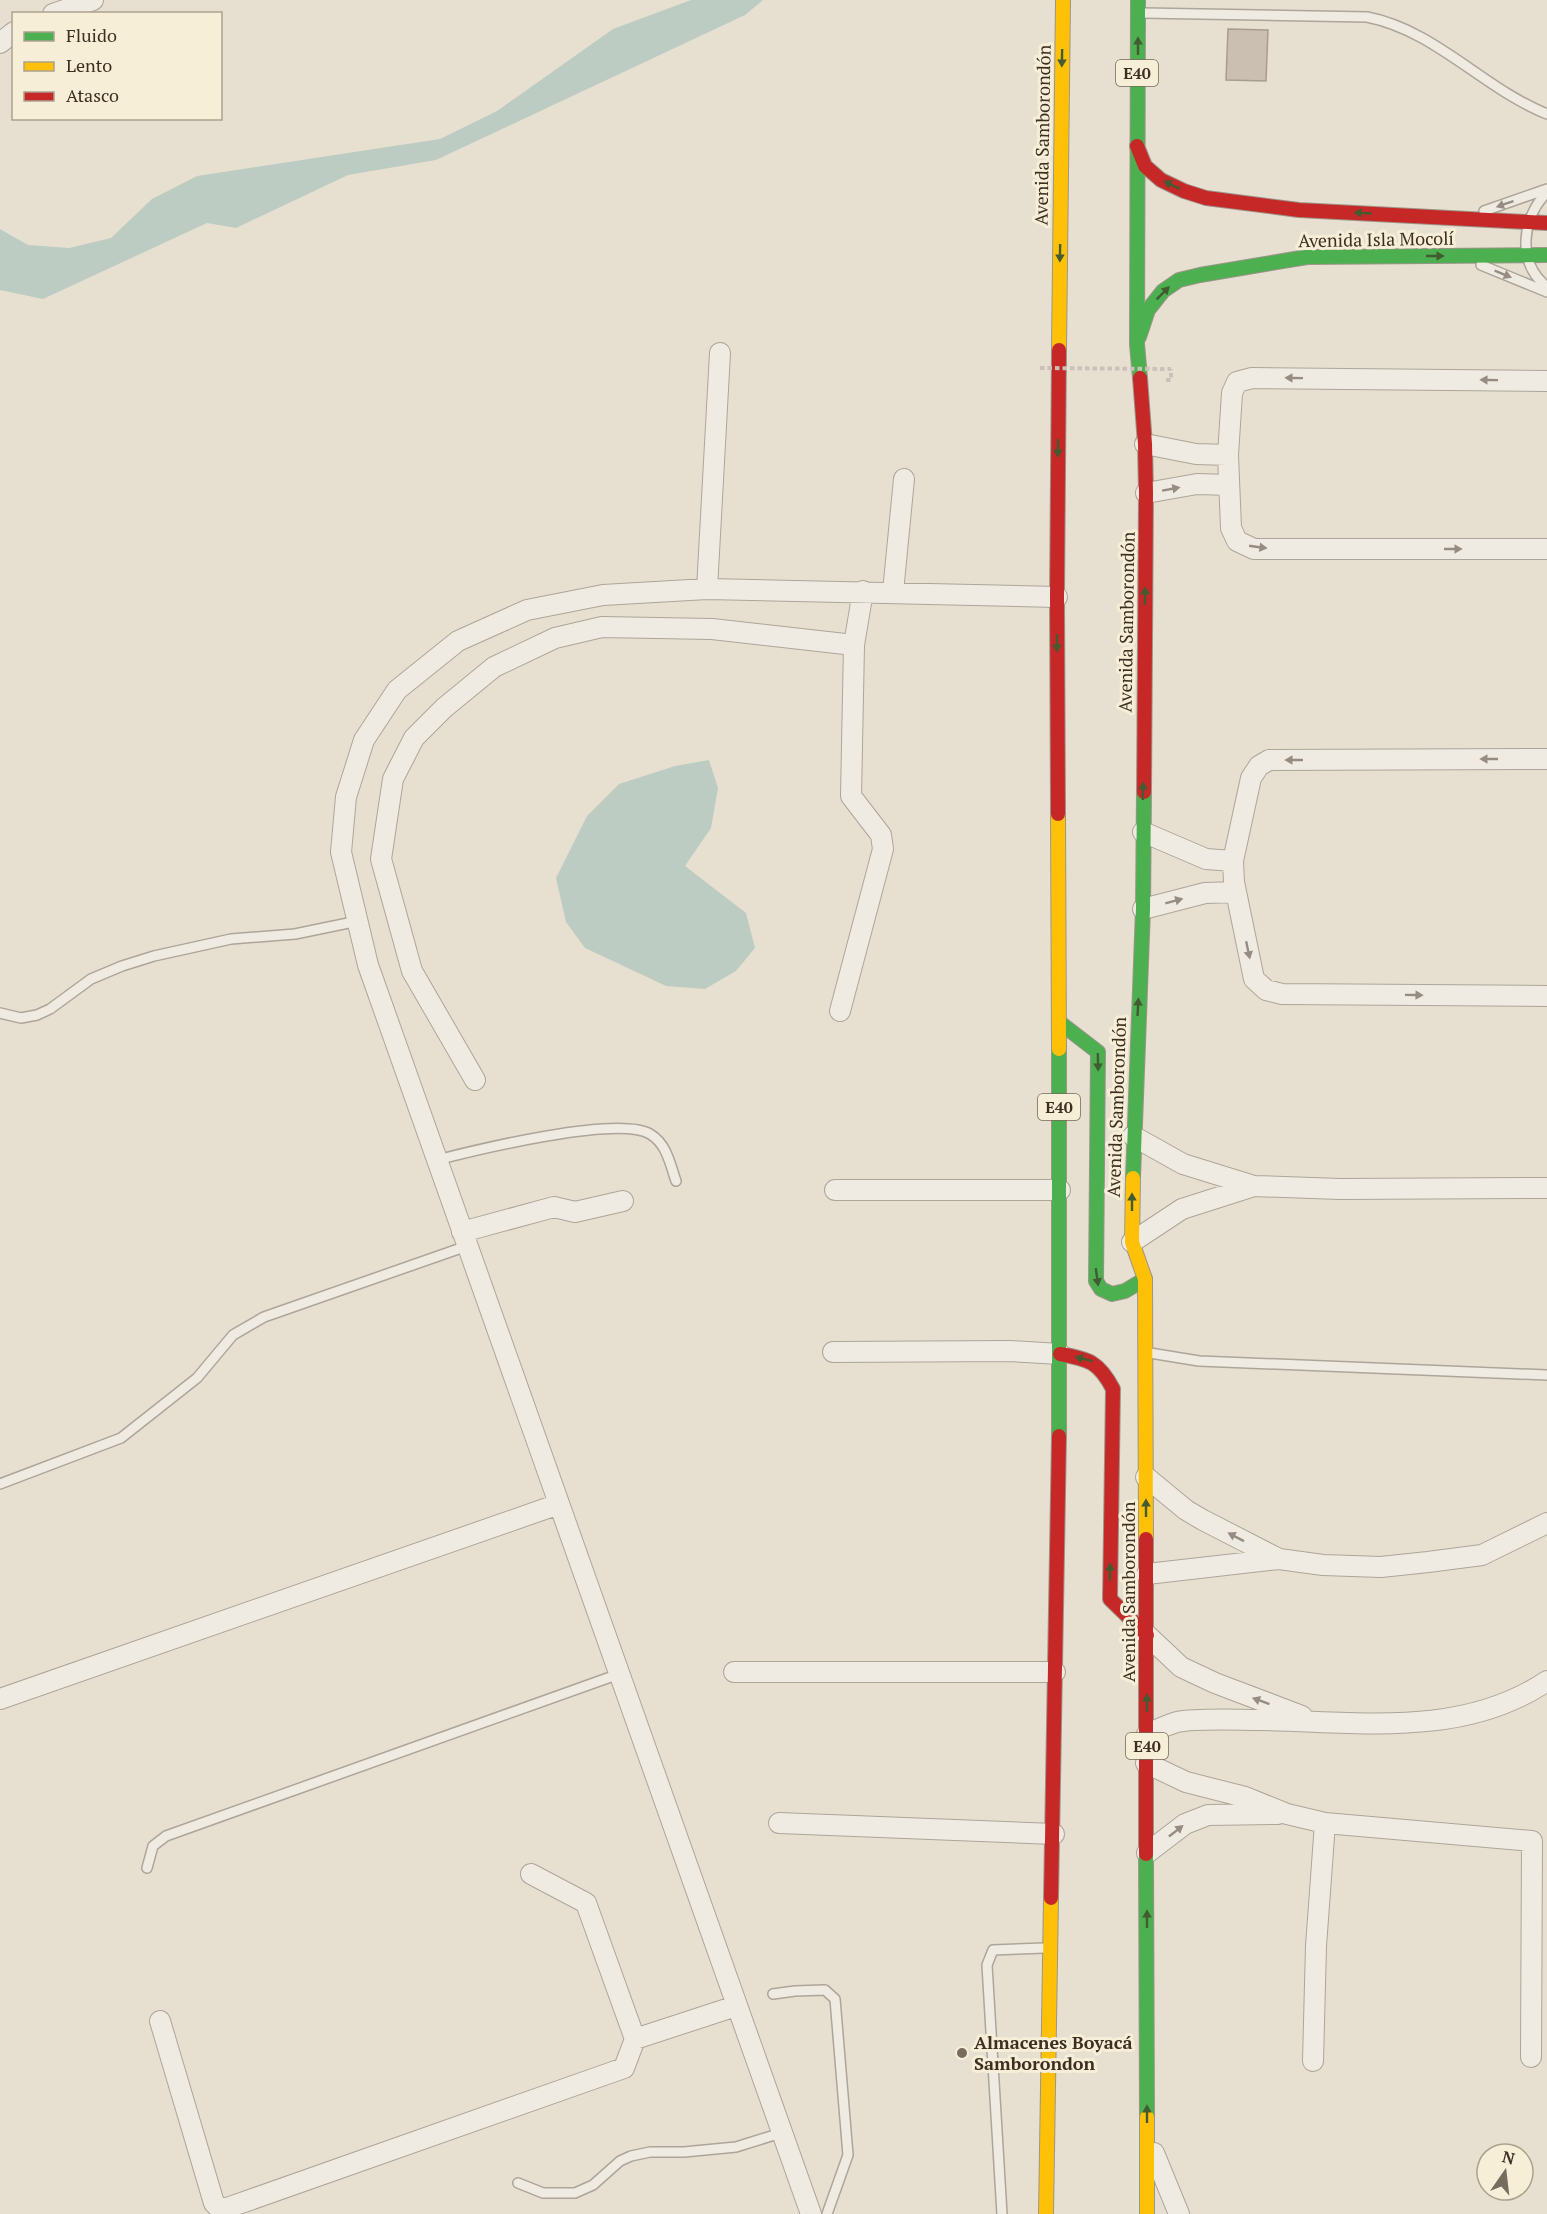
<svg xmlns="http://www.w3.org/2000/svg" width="1547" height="2214" font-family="'PT Serif',serif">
	<rect width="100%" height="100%" fill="#e7e0d1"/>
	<path fill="#bcccc2" d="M691,0H763L745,15L436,160L348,175L236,228L207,223L43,299L0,290V229L28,245L69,248L111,238L152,199L197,176L440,139L497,111L613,29Z
		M709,760L718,788L711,828L685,866L746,913L755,948L736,971L705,989L666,986L585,948L566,922L556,878L587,816L619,784L675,766Z"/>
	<path fill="#cbbfb2" stroke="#a89c90" stroke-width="1.5" d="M1228,29L1268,30L1266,81L1226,80Z"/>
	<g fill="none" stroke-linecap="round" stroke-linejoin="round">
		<defs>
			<path id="lane" d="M1143,13L1367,17C1435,30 1484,89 1547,114
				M1547,192C1522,218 1516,262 1547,287
				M1484,211L1547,189
				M1481,265L1547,292
				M0,1013L21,1018L37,1015L50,1009L91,979L122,966L154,956L231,939L295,934L358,921
				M437,1160C476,1150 618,1115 650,1134C667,1144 670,1164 676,1181
				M1150,1353L1199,1361L1547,1375
				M0,1484L121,1438L197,1378L233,1335L264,1317L467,1246
				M147,1868L153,1846L166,1836L619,1674
				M773,1994L795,1991L825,1990L835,1999L848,2155L827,2214
				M518,2183L543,2193H575L593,2185L620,2161L631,2156L650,2152H684L736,2147L781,2133
				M1002,2214L987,1965L993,1950L1045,1948"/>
			<path id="street" d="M53,14L93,0
				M0,43L14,32
				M1547,381L1252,378L1237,382L1232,393L1228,455L1231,528L1237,541L1254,549H1547
				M1145,444L1196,454L1228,455
				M1146,493L1197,484L1229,485
				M707,589L720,353
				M893,592L904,479
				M1547,759L1269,760L1259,766L1251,778L1233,861L1234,882L1254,979L1266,990L1282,994L1547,996
				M1143,832L1206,859L1233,861
				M1143,909L1205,893L1236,892
				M840,1011L883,849L881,835L851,796L854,645L863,591
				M475,1080L412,971L381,859L393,779L414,738L444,708L494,667L555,638L602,627L712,629L854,645
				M1133,1136L1183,1164L1254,1186L1340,1189L1547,1188
				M835,1190H1060
				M462,1232L554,1207L575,1212L623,1201
				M1132,1242L1182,1209L1254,1186
				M833,1352L1010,1351L1060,1354
				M1146,1477L1186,1510L1203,1520L1279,1559
				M1147,1574L1279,1559L1323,1565L1381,1567L1428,1562L1482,1555L1547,1523
				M1147,1635L1181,1667L1215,1683L1302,1716
				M734,1672H1055
				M0,1699L559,1504
				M1147,1734C1156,1730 1167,1725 1177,1722C1198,1718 1236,1720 1259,1720C1356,1721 1461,1739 1547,1681
				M1146,1763L1186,1782L1245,1797L1287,1814L1325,1823L1316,1946L1313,2061
				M779,1823L1054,1834
				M1325,1823L1532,1841L1531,2057
				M1147,1853L1185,1824L1208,1815L1278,1814
				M531,1874L586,1903L635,2039L736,2006
				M160,2021L214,2203L219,2208H227L624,2068L635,2039
				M1154,2153L1179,2214
				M811,2214L368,965L341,852L346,797L364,740L397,690L458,641L527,610L603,595L707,589L1057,597"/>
			<path id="fast" d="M1138,0L1137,344L1140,378
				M1139,337L1148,310L1163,291L1179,280L1200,275L1307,257L1547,255
				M1059,1022L1098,1052L1096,1281L1101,1289L1112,1294L1125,1291L1145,1279
				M1133,1178L1143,909L1144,792
				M1059,1436V1049
				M1146,1854L1147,2117"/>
			<path id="slow" d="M1059,350L1063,0
				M1058,814L1059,1049
				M1133,1178L1132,1242L1145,1279L1146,1539
				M1147,2117V2214
				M1046,2214L1051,1898"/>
			<path id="jam" d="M1137,146L1145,166L1161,180L1184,191L1206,198L1299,210L1547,223
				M1140,378L1145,444L1146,493L1144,792
				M1058,814L1057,597L1059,350
				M1060,1354C1089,1359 1099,1362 1113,1389L1110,1599L1147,1635
				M1146,1539V1854
				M1051,1898L1059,1436"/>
		</defs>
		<use href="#lane" stroke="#ada599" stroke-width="12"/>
		<use href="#street" stroke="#ada599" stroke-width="22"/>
		<use href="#fast" stroke="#9c958a" stroke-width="16"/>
		<use href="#slow" stroke="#9c958a" stroke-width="16"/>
		<use href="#jam" stroke="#9c958a" stroke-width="16"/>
		<path stroke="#c8c2b9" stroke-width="4" stroke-dasharray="4.5 3" stroke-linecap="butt" d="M1166,380H1171V369"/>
		<use href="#lane" stroke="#efebe3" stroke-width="9"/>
		<use href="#street" stroke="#efebe3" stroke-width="20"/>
		<use href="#fast" stroke="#4caf50" stroke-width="14"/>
		<use href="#slow" stroke="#ffc107" stroke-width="14"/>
		<use href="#jam" stroke="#c62828" stroke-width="14"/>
		<path stroke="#c8c2b9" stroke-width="4" stroke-dasharray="4.5 3" stroke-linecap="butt" d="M1040,368L1171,369"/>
	</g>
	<defs><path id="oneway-solid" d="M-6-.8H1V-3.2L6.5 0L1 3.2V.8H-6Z" transform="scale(1.5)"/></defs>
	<g fill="#425b31">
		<use href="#oneway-solid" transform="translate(1138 46) rotate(-90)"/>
		<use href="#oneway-solid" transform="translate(1062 58) rotate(91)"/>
		<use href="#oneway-solid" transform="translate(1172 185) rotate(-154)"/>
		<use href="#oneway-solid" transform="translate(1363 213) rotate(-177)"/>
		<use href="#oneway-solid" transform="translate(1060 253) rotate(91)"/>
		<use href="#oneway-solid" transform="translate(1435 256)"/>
		<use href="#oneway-solid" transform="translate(1163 293) rotate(-45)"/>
		<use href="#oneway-solid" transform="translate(1058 448) rotate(91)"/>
		<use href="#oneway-solid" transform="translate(1145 596) rotate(-89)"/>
		<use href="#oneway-solid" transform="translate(1057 643) rotate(90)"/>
		<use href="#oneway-solid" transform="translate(1143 791) rotate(-89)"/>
		<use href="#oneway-solid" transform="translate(1138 1007) rotate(-87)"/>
		<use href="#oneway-solid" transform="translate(1098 1062) rotate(89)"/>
		<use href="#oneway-solid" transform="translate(1132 1202) rotate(-90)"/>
		<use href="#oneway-solid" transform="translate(1097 1277) rotate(82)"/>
		<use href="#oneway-solid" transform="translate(1084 1359) rotate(-166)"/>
		<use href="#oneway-solid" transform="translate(1146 1508) rotate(-90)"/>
		<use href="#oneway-solid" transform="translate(1110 1572) rotate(-89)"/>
		<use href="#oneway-solid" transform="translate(1147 1703) rotate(-90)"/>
		<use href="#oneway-solid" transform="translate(1147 1919) rotate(-90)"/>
		<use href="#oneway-solid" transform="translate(1147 2114) rotate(-90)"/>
	</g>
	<g fill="#968c82">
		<use href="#oneway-solid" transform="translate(1505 204) rotate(161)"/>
		<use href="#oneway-solid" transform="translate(1503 274) rotate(22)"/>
		<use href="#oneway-solid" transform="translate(1294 378) rotate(-179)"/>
		<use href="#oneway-solid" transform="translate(1489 380) rotate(-179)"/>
		<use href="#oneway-solid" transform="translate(1171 489) rotate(-10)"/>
		<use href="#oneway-solid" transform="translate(1258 547) rotate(8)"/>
		<use href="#oneway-solid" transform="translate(1453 549)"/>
		<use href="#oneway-solid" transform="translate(1489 759) rotate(180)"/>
		<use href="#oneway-solid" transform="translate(1294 760) rotate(180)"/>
		<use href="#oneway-solid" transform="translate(1174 901) rotate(-15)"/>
		<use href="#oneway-solid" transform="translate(1248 950) rotate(78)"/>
		<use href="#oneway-solid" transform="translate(1414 995) rotate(1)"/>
		<use href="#oneway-solid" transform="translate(1236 1537) rotate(-153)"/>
		<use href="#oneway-solid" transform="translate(1261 1701) rotate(-160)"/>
		<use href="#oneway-solid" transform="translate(1176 1831) rotate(-38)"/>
	</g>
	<circle fill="#786c5e" stroke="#f7eed8" stroke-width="2" cx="962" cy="2053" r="6"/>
	<g text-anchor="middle" stroke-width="6" stroke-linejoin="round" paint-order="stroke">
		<g fill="#f7eed8" stroke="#756857" stroke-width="1.5">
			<rect x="1116" y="60" width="42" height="26" rx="4.5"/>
			<rect x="1038" y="1094" width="42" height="26" rx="4.5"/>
			<rect x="1126" y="1733" width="42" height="26" rx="4.5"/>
		</g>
		<g font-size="16" font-weight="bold" fill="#3d2e20">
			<text x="1137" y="79">E40</text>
			<text x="1059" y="1113">E40</text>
			<text x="1147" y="1752">E40</text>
		</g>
		<g font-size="18" fill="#3d2e20" stroke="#f7eed8">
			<text transform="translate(1043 135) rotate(-89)" y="6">Avenida Samborondón</text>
			<text transform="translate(1376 240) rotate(-1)" y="6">Avenida Isla Mocolí</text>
			<text transform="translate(1127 622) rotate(-89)" y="6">Avenida Samborondón</text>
			<text transform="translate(1117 1107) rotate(-88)" y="6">Avenida Samborondón</text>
			<text transform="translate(1129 1592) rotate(-90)" y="6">Avenida Samborondón</text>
		</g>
		<g font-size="18" font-weight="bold" fill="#3d2e20" stroke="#f7eed8" text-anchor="start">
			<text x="974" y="2049">Almacenes Boyacá<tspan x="974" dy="21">Samborondon</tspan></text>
		</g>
	</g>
	<rect x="12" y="12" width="210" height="108" fill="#f7eed8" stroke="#ada18e" stroke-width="1.5"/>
	<rect x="24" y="32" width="30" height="9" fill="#4caf50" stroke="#ada18e" stroke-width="1.5"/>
	<text x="66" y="42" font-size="18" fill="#3d2e20">Fluido</text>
	<rect x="24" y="62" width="30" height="9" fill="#ffc107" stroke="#ada18e" stroke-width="1.5"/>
	<text x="66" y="72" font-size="18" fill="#3d2e20">Lento</text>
	<rect x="24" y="92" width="30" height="9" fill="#c62828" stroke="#ada18e" stroke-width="1.5"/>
	<text x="66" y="102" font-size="18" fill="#3d2e20">Atasco</text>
	<g transform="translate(1505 2172) rotate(14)"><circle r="28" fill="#f7eed8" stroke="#ada18e" stroke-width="1.5"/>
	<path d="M0-4.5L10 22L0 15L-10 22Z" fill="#786c5e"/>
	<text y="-9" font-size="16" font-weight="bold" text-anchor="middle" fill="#3d2e20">N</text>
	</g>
</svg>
